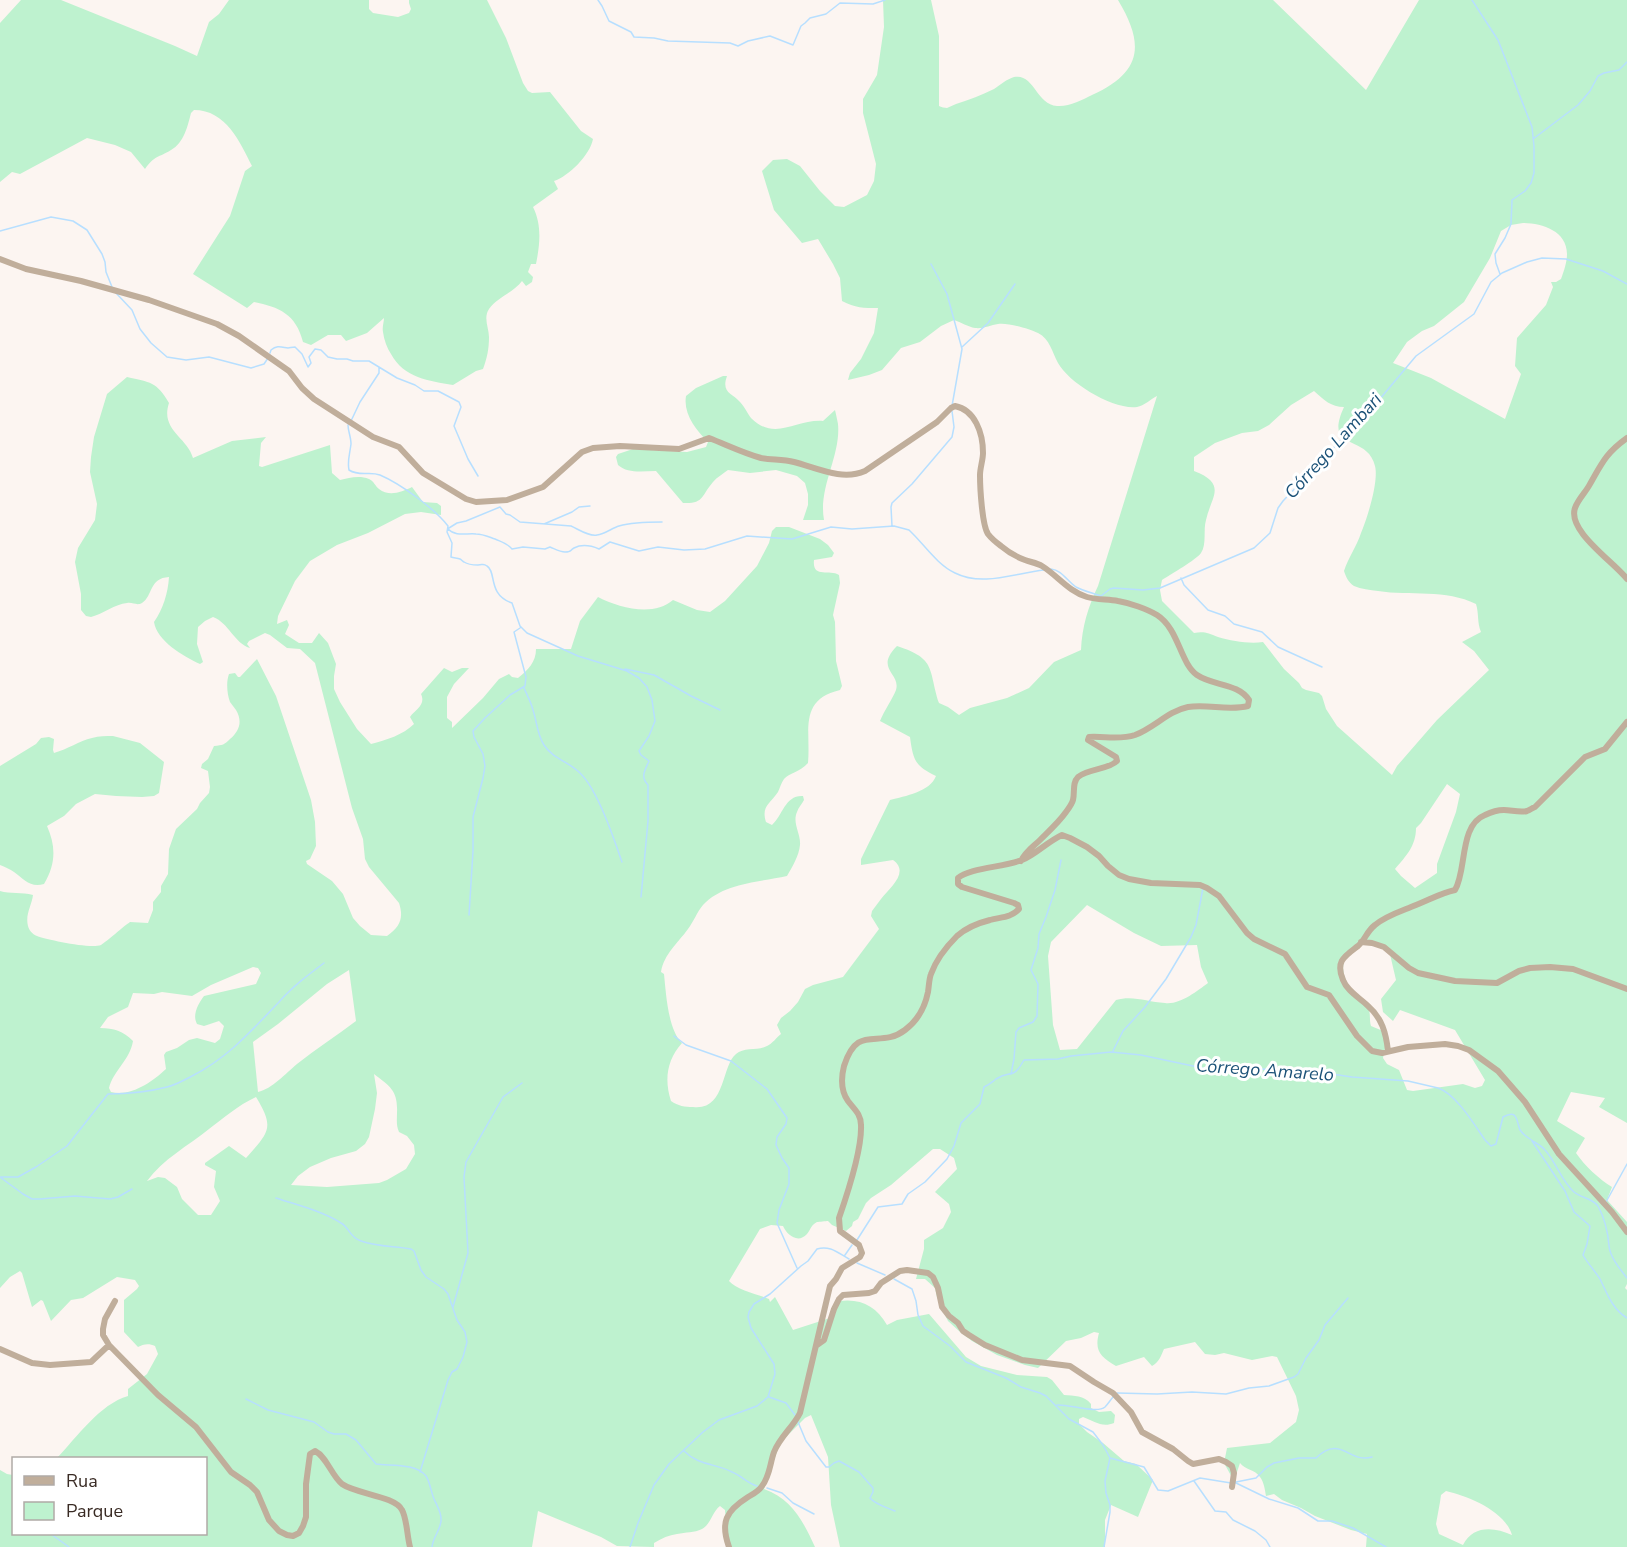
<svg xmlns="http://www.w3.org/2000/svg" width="1627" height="1547" font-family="'Nunito Sans',sans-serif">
	<rect width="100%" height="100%" fill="#fcf5f1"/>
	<path fill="#bef2cf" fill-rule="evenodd" d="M21,0H61L175,46L197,56L209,22L219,14L229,0H369V9L373,13L398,17L409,13L411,9L409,3V0H487L506,38L523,83L528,91L532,93L550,92L581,131L593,139C590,155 569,176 554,181L558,189L533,207C542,225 540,244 536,264H531L528,272L533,277L532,282L526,286L522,281C514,292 498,297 489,309C483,318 489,328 489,337C489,349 487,358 483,369L476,371L453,385C429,381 404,378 391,354C387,348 384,340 383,332C382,327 384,322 384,318L367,333L346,341L341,335H328L311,345L303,342C296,314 279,307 254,302L247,308L193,274L230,216L245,171L252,166C240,142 226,110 194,110L191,113C188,125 184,143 171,150C158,158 155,155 145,169L131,152L115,145L87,138L20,174L12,172L0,182V23Z
		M883,0H931L939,36V106C941,107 945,108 947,108C950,107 953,105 956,104C969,100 982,95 994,89C1000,85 1007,79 1014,77C1034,73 1036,104 1057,106C1069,107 1082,100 1092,95C1142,72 1145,45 1118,0H1273L1366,90L1419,0H1627V1123L1599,1107L1605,1098L1571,1092L1557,1121L1585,1138L1576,1153C1584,1165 1600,1180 1612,1187L1607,1200L1627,1222V1284L1625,1288L1627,1290V1547H1366L1367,1534L1351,1530L1315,1516L1301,1508L1282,1500L1274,1494L1266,1496C1265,1490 1264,1482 1260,1477C1255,1469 1245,1470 1240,1463L1234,1481L1224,1463L1227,1448L1270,1443L1296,1422L1299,1410L1296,1396L1277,1357L1272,1356L1252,1360L1224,1353L1215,1355L1205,1354L1195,1342L1164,1349C1161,1356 1159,1362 1152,1366L1144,1357L1116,1366C1101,1357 1094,1351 1099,1333L1094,1332L1081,1338L1066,1341L1038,1368L1025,1365L997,1355L972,1341L959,1331L948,1321L943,1311L937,1297L935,1288L925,1279H916L924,1249V1240L943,1228L951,1212L949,1204L935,1192L957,1169L954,1158L940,1149H933L891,1185L871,1198L866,1203L858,1219L853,1222L852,1226L846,1231L832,1225L828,1221C826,1221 819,1222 817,1222C811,1225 811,1229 807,1234C798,1244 787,1235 783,1226L771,1225L760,1229L729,1281C737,1290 757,1294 769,1299L770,1302L775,1297L793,1330L830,1318L839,1301C861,1298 876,1306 887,1325L897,1320L929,1314L966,1357L981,1366L1017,1375L1047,1377L1052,1380L1064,1395C1074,1396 1084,1395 1091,1404V1408L1099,1412L1111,1411L1115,1415L1114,1423C1102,1428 1094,1421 1083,1417L1079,1419V1424L1087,1432L1103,1443L1124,1461L1136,1464L1153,1480L1138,1517L1111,1505L1105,1520V1547H840L831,1505L828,1457L811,1415L805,1418L780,1443L764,1489C792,1499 803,1521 815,1547H730L726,1524L725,1510L720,1506C712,1512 711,1524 702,1529C694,1533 686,1532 677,1534C669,1535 662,1538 654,1543V1547L617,1546L601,1537L538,1511L532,1547H0V1470L7,1474L13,1475L14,1534H206V1458H57C77,1437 100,1404 128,1396V1389L147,1374L158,1354L155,1346C149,1343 143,1344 138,1347L124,1332V1300L137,1289L139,1286L135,1280L117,1277L83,1298L71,1300L51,1321L43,1301L41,1300L32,1307L22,1273L20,1271L10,1277L0,1288V891C10,894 22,892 33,895C32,905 25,914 28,926C29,930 32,934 37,936C48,940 90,949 101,945C106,942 124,926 130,922L148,923L153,910V902L161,892V886L168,874L169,849L176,829L197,809L200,803L209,793L210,787L208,771L201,768L202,764L208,759L214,746C223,745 224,745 230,739C239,731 243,722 236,710C234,707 232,705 230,702C227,694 226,682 229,674L235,673L238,677H240L257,659L276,696L311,800L315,822L316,846L310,859L306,861L307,864L332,881L343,894L353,918L360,926L371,935L387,936C400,927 404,918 399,903L369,867L365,859L363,839L352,808L315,663L300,649L287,648L270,635L265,633L249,641L247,644L250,648C234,643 229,623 213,617L205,621L198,627L197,644L203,662L200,664C183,656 157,641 154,622C163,609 168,593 169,577C149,578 153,596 142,603C137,606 133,602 127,603C115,604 103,614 91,617L86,616L81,610V594L75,562L78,548L95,520L97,504L90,472L91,457L94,437L107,394L127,377C150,382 157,382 169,403C160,430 187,437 193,458L232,441L266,437L261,443L259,466L262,467L330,445L332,473L340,480C349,478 359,475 369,479C374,481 375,486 379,489C389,497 402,492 412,487L423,502L437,503L441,506V515L421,512L405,514L368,533L337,545L310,561L295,581L278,616L277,624L287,620L289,625L285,634L299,643H312L319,633L328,643L336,664L334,676V689L340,702L357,729L371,744C386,740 403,735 414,724L410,717C416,709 426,705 421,694L444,668L452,672L462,668H469L454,684L447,697V718L452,722V728L483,698L499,679L509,674L512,677L518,678C528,670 536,662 536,649H571L580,621L598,597C619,608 654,617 673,600L697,610L710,612L725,601L757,566L769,543L772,531L776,527H789L820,539L828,545L834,553L832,557L814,560C812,579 829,569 839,575L840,583L833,615L835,622L836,661L842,686L840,690C798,700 811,731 808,763C800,772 789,773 784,779C781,783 780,788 778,792C770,804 761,806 766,822L772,825C783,815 785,795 803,796L804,800C802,804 798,808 797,812C792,823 801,834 800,845C799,856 792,867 787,876C760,882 723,883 703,905C697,912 694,921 688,929C678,943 664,954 661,972L664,974C666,993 668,1030 682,1043C667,1060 664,1079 671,1101C678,1106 685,1107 693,1107C726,1111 721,1066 736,1054C744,1047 758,1051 767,1046C772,1044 777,1037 781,1034L777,1025L781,1018L790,1011L798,1002L805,989L813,985L843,977L879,929L871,916L872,911C875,907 878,903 881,899C890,888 910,872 893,860L861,865V859L890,800C905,796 930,792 936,776C915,766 913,760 910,737L880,721C884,711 893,698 896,690C901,673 874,669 897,646C937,659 928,669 939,703L948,707L959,715L970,708L1007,698L1029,688L1054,662L1081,650C1082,627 1088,607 1098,586L1157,396C1151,399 1144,406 1137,407C1113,410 1069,383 1058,363C1052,352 1050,339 1038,333C1030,329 1006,322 998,324C990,325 984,329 975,328C968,327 961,322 954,320L941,326L920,342L901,348L882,370L869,375L848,380L850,373L861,359L874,333L878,308C864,308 855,308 842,301L840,278L833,264L818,239L802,243L774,210L762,171L773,160L787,159L800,166L820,191L835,206L844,207L867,195L874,181L876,164L863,113V99L877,75L884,27ZM1523,223C1542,223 1567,231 1567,254C1567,262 1564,271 1561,279L1556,282H1551L1553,287L1546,305L1517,338L1515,366L1521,374L1505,419L1431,378L1393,363L1407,342L1422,331L1434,326L1464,302L1490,258L1501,231L1511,225ZM1314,391C1324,400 1331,407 1344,407C1323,453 1367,433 1375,466C1379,481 1367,519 1361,533C1357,546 1348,558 1344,571C1346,577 1348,582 1354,586C1361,589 1370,590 1378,591C1410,596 1446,589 1476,604C1479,613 1477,623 1481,632L1462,642L1474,651L1489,670L1437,720L1397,766L1392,775L1337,726L1326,709L1322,696L1319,693L1306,690L1302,688L1299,683L1284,669L1263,642C1249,644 1232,641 1218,637C1208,633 1204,631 1194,633L1162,601L1160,590L1162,580C1171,574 1196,560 1201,553C1207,544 1203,530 1206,520C1211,497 1228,484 1194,471V457L1215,443L1242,433L1258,431L1269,425L1291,405ZM1447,784L1460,794L1456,812L1437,864V873L1415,888L1401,876L1395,869C1406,856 1416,846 1416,828L1421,823ZM1087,905L1134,933L1161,946L1197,945L1201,967L1208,983C1197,991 1180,1005 1165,1003C1147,1002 1133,995 1116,1000L1077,1049L1060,1050L1053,1025L1048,956L1051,942ZM1367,943L1389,950L1396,980L1381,999L1383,1012L1393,1021L1400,1010L1455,1030L1485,1080L1482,1086L1475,1088L1463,1084L1456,1085L1413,1091L1407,1090L1399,1070L1387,1064L1383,1058L1386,1043L1383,1031L1371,1026C1369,1020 1371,1013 1368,1008C1362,999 1351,992 1347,982C1337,963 1347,948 1367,943ZM253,967L258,968L261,973L256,984L204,996C198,1004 192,1015 197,1024L204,1026L219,1021L224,1026L220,1039L215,1043L197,1038L189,1040L177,1048L166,1052L164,1055L166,1069C152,1082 131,1097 111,1092L109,1088C113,1071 130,1060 133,1041C123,1031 114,1028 100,1028L108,1017L128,1007L133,993L154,994L162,992L192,996L211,985ZM349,970L356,1021C336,1036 316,1049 297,1064C286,1073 272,1089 258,1092L253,1042L278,1024L327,984ZM374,1074C391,1087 398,1091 397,1113C397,1120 396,1125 399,1132L407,1136L414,1145L415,1154L406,1169L387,1180L379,1183L327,1187L291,1185L298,1176L310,1167L331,1158L356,1151L365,1144L369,1137L375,1109L377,1093ZM256,1097C275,1128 269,1132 246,1158L229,1146L205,1163V1165L216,1171L214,1187L220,1201L211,1215H198L182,1199L177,1187L165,1178L158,1177L147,1181C163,1159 188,1146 209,1129C225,1117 237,1106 256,1097ZM1446,1491C1468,1496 1505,1511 1512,1535C1494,1527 1473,1525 1463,1545L1439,1534L1436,1524L1440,1502L1441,1495Z
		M723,376H727C721,393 732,393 740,402C745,407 747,413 751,418C775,442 796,419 823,421L835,410C836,414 837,419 838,424C841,456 818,487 824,520H803L808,505V494L805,483L797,476L776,470L750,473L728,470C723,474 717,477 713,482C701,496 704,504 683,503L656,471C643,471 628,474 618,465L616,457L618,454L633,449L687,452L706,447L708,442C696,430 683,414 686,396L696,388Z
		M113,736L140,743L164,762L159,793L154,796L142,797L116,796L95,794L76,804L64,816L47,826C56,846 56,864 44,884C30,888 24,879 14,872C10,869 5,867 0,865V766L36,744L41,738L49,737L54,739L53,750L54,753C68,749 79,741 92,738C99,736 106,736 113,736Z"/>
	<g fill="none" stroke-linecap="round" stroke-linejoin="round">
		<path stroke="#b7dfff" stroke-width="1.5" d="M598,0L602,6L609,21L631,32L634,37L654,38L668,41L730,43L738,46L748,41L770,36L793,45L801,26L805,23L810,18L826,14L840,3L873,4L885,0
			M1472,0L1498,40L1532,127L1534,146V173L1531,183L1525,191L1512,200L1511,224L1505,238L1495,254L1496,263L1500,274
			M1533,139L1578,105L1590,91L1598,76L1604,73L1619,70L1627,62
			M0,231L51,217L73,221L87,230L102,254L105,262L106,272L112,287
			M931,264L947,294L962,349L952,406
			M116,293L132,310L140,329L151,343L167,357L186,360L209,357L251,368L264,364L268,358
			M962,347L988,323L1015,284
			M270,353L271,350C277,345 281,347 288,348C290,348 292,347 295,347L302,354L308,367L311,363L309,357L315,349L321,350L328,357L337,359H347L353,361H369L397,378L415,385L424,391H438L459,402L461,407L454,426L468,459L478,476
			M351,421L360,402L379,373V367
			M348,425C348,431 351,437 351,444C350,453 347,461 349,470C360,477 369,471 380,475C401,484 435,509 448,526L447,532L452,543L451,557C454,558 457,558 460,559C462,560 462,561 464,562C467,564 474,565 478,565C483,565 483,563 487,566C497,572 487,594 512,603L520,626L527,633L578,656L627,671L639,678L647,687L652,700L655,721L649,736L639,751L641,755L649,761C645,770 640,777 648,785V821L641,897
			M544,524L572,512L579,507L590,506
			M892,526L891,507L892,503L912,484L952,437L954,427L952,411
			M449,528L457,523L466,521L500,507L506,514L510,515L520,522L571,526C578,529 589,537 597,535C605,534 612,528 619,526C633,522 648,522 662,522
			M448,529C456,537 466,533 476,534C483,534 489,537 495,539C502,542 507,543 512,549L523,547L545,549L550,547C555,549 560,552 565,552C572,552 569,551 574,548C582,544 592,546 599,549L610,542L639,551L658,547L684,550L705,549L747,536L792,539L831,527L852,529L894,526L909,530L913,534C926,547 938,565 955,573C983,587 1015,573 1044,570
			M1051,569C1062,570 1067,581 1076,587C1083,591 1093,593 1101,596L1110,589L1114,588L1143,590L1160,588L1254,548L1270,533L1278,508L1283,501L1379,400L1416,356L1474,314L1491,282L1502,273L1527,262L1542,258L1566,259L1603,271L1627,284
			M1181,578L1184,585L1208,610L1225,616L1234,624L1262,632L1278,647L1322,667
			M625,669L654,675L691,696L720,710
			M524,688C527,695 531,702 533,710C537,722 537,734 544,745C553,759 570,762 581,774C598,791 614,839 622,862
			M469,915L473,851V817L483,778L485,766L483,754L474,737L473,731L485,718L510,695L525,686L526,677L514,632L520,628
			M674,1036L686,1045L731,1061L767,1089L787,1118L786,1124L777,1137L776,1145L782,1158L789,1168V1184L779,1210L777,1223L797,1268
			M1113,1051L1123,1031L1145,1007L1166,979L1191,937L1196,925L1203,888
			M1011,1074L1014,1059L1016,1032L1019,1028L1033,1022L1037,1016L1038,984L1031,970L1038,948L1039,934L1046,917L1055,890L1061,860
			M1532,1141L1565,1191L1574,1212L1590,1226L1587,1244L1583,1255C1588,1264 1595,1271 1600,1279C1607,1293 1612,1309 1627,1318
			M0,1177L23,1194L32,1199H40L75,1196L110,1199L118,1197L132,1189
			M1,1177H18L36,1167L67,1146L108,1094C128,1094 148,1092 167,1087C176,1085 184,1080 192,1076C229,1057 251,1031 279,1002C292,987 308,975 324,963
			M276,1198C297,1205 322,1211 341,1223C350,1228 349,1237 361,1241C377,1247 395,1246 411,1249L414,1251L421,1270L426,1277L444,1289L448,1294L457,1320L465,1332L467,1342L463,1357L457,1369L452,1372L448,1380L420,1472
			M1606,1202L1627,1164
			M857,1240L878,1207L902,1204L908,1194L925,1182L947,1159L954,1146L961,1123L980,1104L984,1087C989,1085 992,1082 996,1079C1012,1069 1012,1081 1024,1060L1058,1059L1071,1056L1111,1052L1141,1055L1207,1069L1236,1071L1265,1069L1318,1072L1352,1077L1408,1081L1438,1088C1456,1094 1474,1124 1485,1140L1491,1146L1496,1144L1503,1117C1518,1109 1516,1120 1520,1130C1522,1133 1527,1137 1530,1139C1535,1143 1541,1145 1545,1150C1556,1162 1562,1182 1574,1192C1581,1198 1592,1198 1598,1206C1604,1217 1608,1233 1609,1246C1610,1257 1620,1269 1627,1278
			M845,1255L852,1245
			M857,1263L885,1275
			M894,1279L912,1289L916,1301L918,1315L923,1326L950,1346L966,1362L1006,1378L1021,1387L1040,1393L1046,1396L1069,1419L1093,1432L1103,1445L1110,1458L1144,1467L1158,1490L1168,1491L1200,1478L1231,1483
			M453,1307L468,1253L464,1177L466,1162L503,1097L522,1083
			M1117,1393L1157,1394L1192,1392L1226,1394L1249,1388L1269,1386L1294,1377L1298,1374L1306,1358L1319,1340L1325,1325L1348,1298
			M769,1397L786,1403L795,1415
			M246,1399L268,1410L314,1422L328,1432L334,1434H346L356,1440L376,1464C391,1466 416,1463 426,1476C430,1482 431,1492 434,1499C437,1506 442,1513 441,1521C440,1531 433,1537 432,1547
			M1057,1405C1069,1404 1097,1414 1105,1407C1108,1404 1111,1399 1114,1396
			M798,1422L806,1441L826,1467H829L834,1463L839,1461L859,1472L873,1488V1492L870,1498C876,1505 886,1507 895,1511
			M684,1451C699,1466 715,1463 732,1472C742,1476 747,1483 757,1486
			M1194,1481L1215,1511L1226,1512L1233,1520L1255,1531L1266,1540L1270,1547
			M1234,1482L1269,1499L1298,1508L1318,1521H1332L1353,1528L1386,1547
			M1236,1482L1256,1478L1267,1467L1274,1463L1299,1458H1316C1341,1434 1349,1464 1372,1457
			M767,1488L782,1493L793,1503L814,1514
			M51,1534L69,1547
			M630,1547L638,1523L654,1485L669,1464L703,1432L719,1420L757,1406L768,1397L775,1374L774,1364L751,1328L748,1317L749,1312L754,1304L770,1294L801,1266L808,1261L817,1249C830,1245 838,1253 849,1259
			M1104,1547L1110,1512V1505L1106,1493L1105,1481L1110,1458"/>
		<path stroke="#c0ae9b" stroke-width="6" d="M0,259L26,269L81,281L149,300L217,324L239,336L289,371L302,388L314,399L373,437L399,447L423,473L466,499L476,502L507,500L543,487L582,452L593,448L620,446L679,449L709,438C727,445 743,453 761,458C772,460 783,459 794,462C817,468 842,481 865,471L937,422L951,408L955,406C975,410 983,433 983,453C983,460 980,468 980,475C980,487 982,525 988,534C991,538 997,543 1001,546C1008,552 1017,557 1025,560C1030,562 1037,563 1042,566C1058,576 1068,591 1087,597C1097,600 1108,599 1118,601C1130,603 1147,609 1157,615C1179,629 1180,663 1197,675C1213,686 1238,683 1249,700L1248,706C1229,711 1208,704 1188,707C1168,711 1154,728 1135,735C1120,740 1104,736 1089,737L1088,740L1116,757L1117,761C1108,770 1089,768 1078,777C1072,783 1075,792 1073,800C1072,804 1069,808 1066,812C1059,822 1049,831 1040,840C1033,847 1026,851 1021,861
			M1627,438C1606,453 1602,463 1590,484C1586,492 1578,499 1575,508C1567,531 1614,562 1627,579
			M1361,942L1372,943L1384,947L1409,968L1418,973L1455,981L1497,983L1519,971L1530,968L1550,967L1573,969L1627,989
			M1388,1051C1386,1033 1382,1018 1368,1006C1360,998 1347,991 1343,980C1335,961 1345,956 1358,946C1365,940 1367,931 1375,925C1387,915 1402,911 1416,905C1429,900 1441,893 1455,890C1467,870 1459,825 1485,815C1491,812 1498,810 1504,810C1511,810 1520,813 1527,811C1530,810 1532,808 1535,807L1585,757L1605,749L1627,722
			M115,1301L105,1319L103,1329V1335L109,1345L158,1395L196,1427L231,1472L250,1485L257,1492L269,1520L279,1531L287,1535L293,1536L299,1533L303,1526L306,1517V1484L310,1454L315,1451C327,1457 331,1475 342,1484C356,1494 395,1496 402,1510C407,1519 407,1536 410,1547
			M817,1345L824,1340L834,1309L839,1299L843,1295L869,1293L875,1291L881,1283L900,1271L907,1270L928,1273L933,1277L938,1288L942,1307L949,1316L958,1323L963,1331L969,1335L985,1345L1022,1360L1070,1366L1094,1382L1113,1393L1131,1412L1142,1432L1173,1449L1188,1461L1193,1464L1219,1459L1226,1462L1232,1466L1234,1473L1232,1487
			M0,1349L32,1363L50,1365L91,1362L109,1345
			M729,1547C720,1522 726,1511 748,1497C753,1494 759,1491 762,1486C770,1476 770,1463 774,1452C780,1437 793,1427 800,1413L830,1286L836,1279L842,1268L860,1257L862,1253L859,1245L840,1231L839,1218C847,1195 862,1148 861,1125C861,1114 854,1109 848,1101C841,1091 841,1078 844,1066C858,1022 879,1050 905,1030C917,1021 925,1007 928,992C929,986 929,979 931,974C936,960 947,946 957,936C966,928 978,923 990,920C1000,917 1011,918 1019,909L1018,905L1014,903L962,887L958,884V878C969,868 1005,867 1022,860C1035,855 1047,842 1062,835L1070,838L1087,847L1099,856L1108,866L1119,875L1129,879L1151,883L1200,885L1207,888L1219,896L1247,933L1254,939L1285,954L1307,987L1329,995L1357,1036L1372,1051L1382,1053L1408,1047L1445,1044L1458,1046L1469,1050L1498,1071L1525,1102L1559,1154L1612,1212L1627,1232"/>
	</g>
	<g text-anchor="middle" stroke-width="6" stroke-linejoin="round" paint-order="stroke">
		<g font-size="18" font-style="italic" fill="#1c5278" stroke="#fff">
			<text transform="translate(1333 446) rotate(-48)" y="6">Córrego Lambari</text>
			<text transform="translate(1265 1070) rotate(4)" y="6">Córrego Amarelo</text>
		</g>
	</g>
	<rect x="12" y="1457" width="195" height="78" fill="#ffffff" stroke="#b0aaa7" stroke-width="1.5"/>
	<rect x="24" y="1476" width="30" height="9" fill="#c0ae9b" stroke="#b0aaa7" stroke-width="1.5"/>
	<text x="66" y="1487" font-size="18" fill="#392b24">Rua</text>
	<rect x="24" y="1502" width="30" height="18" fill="#bef2cf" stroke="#b0aaa7" stroke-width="1.5"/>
	<text x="66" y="1517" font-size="18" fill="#392b24">Parque</text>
</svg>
